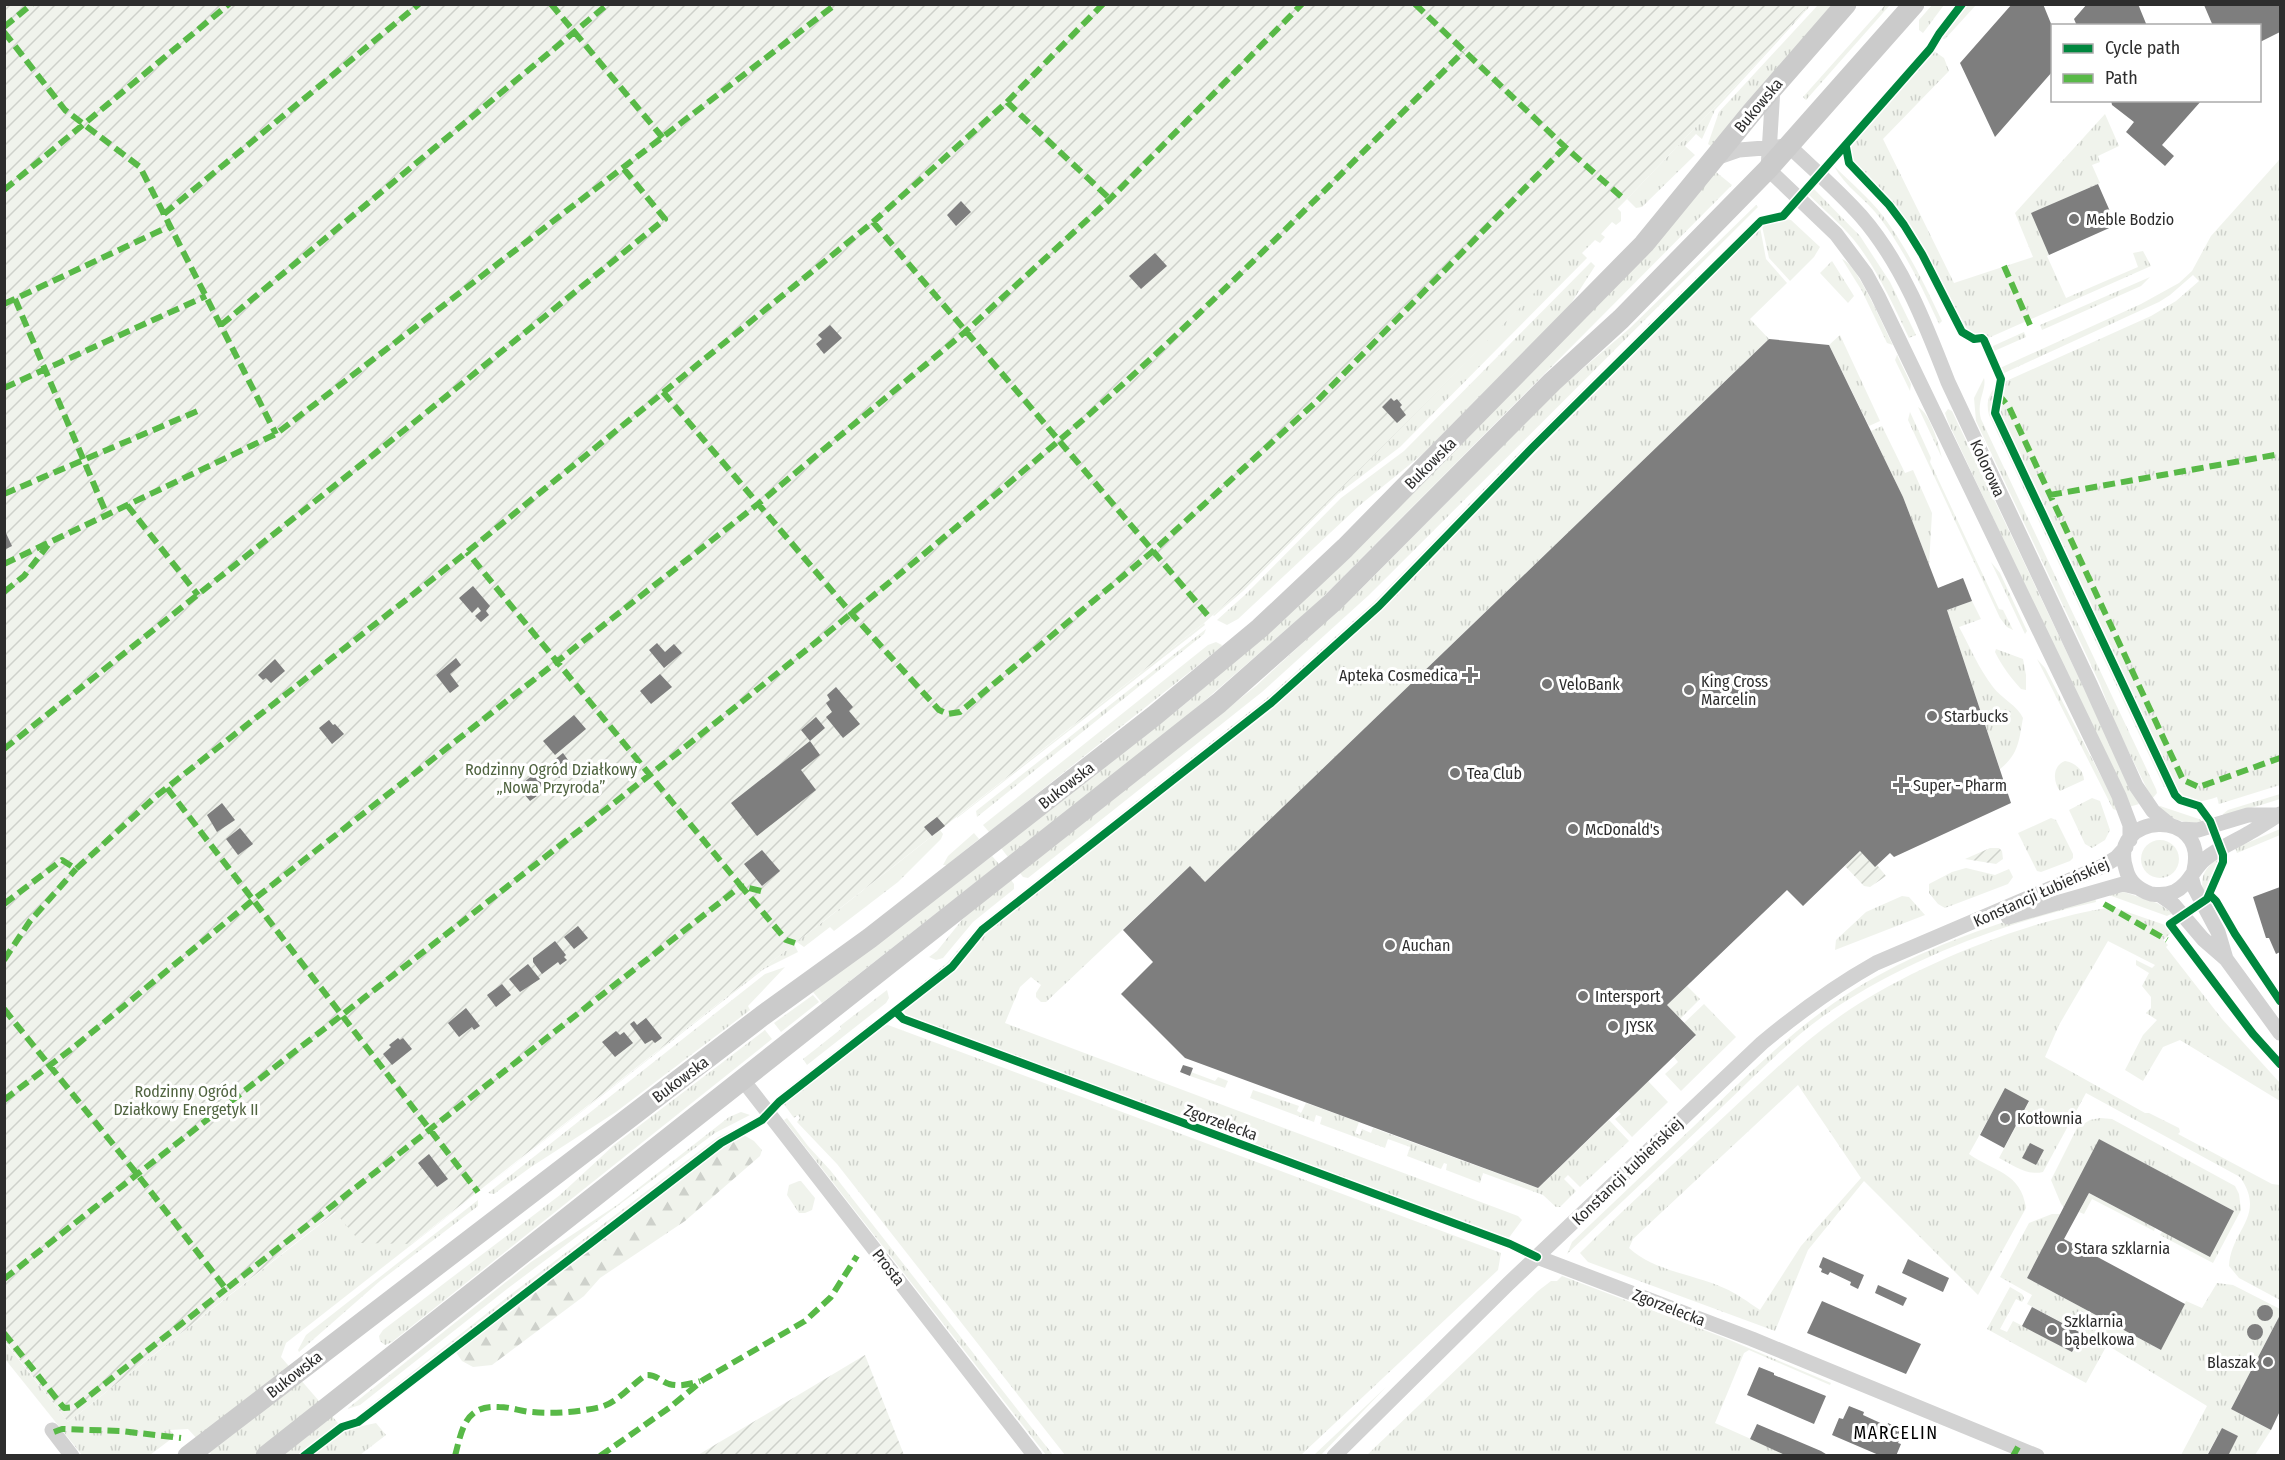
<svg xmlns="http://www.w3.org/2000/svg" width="2285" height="1460" font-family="'Fira Sans Condensed',sans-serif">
	<defs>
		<pattern id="grass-tufts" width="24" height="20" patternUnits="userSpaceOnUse" patternTransform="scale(1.5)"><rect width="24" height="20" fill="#f0f3ec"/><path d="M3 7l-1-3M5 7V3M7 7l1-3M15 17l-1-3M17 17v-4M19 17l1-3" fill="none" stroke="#ced1cb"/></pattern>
		<pattern id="forest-firs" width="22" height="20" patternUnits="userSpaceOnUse" patternTransform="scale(1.5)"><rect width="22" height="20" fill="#f0f3ec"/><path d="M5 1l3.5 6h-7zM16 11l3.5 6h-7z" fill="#ced1cb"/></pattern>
		<pattern id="garden-furrows" width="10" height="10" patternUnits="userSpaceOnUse" patternTransform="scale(1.5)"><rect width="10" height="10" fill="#f0f3ec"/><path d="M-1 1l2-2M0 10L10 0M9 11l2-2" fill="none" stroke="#ced1cb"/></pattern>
	</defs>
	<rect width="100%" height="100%" fill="#fff"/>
	<path fill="url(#grass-tufts)" fill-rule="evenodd" d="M1886,4L1890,5L1806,100L1803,97Z
		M1809,5H1811L1715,110L1702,139L1696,134L1685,146L1695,155L1642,207L1636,208L1627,199L1753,67Z
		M1818,5H1832L1711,146L1708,144L1719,112Z
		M1932,5H1944L1923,33L1919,30V20Z
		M1966,5H1976L1945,39L1939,38Z
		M1934,51L1944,58L1949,71L1883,139L1954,283L2033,257L2015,213L2105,114L2119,146L2098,156L2100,162L2092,165L2100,183L2032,213L2049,255L2047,256L2066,298L2138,267L2133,253L2143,251L2151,266L1986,339L1984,334C1973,337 1967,332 1961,324C1944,290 1929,251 1906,220C1890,199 1871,181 1852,162L1850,153L1852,144Z
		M2280,159V785L2219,804L2217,797C2203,802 2190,805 2178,793L1998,411L2004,382L2151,316L2176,301L2199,281L2193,275L2170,295L2159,302L2002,374L2000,368L2141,304L2179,283L2192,271L2211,236Z
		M1834,166C1850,182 1869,198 1883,216C1907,248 1925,285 1942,321L1939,324C1922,287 1904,250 1880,218C1866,199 1845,187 1834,166Z
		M1716,172L1732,185L1318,602L1186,717L1008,857L1001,848L1180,708L1247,651Z
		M1813,188L1860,236L1890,282L1916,335L1909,338C1893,304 1877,269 1854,240C1840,223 1823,209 1808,194Z
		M1756,205L1758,207L1369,595L1262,692L1028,878L1023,877L1020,873L1256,686L1361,589L1559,389L1630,328Z
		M1617,208L1621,212V221L1616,225L1612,222L1601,234L1605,237L1600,243L1595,240L1582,253L1587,258L1400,447L1338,494L1243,591L1214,616L1213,615L1242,589Z
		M1785,219L1791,220L1820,247L1814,257L1790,281L1769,258L1762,226L1769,222Z
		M1749,225L1750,226L1529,446L1376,603L1269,700L980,928L949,964L901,1003L900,1001L947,963L978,926L1267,698L1374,602L1527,444Z
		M1760,227L1766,259L1787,283L1750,319L1769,339L1205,882L1190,866L1046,1002H1041L1036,997V993L1041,985L1031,977L1020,987L1005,1023L1518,1216L1522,1220L1508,1239L905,1016L904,1009L954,970L985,933L1274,705L1381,608Z
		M1842,259C1858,265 1884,328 1893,345L1887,343L1862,291Z
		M1832,261L1854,296L1848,303L1820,273Z
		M1591,262L1595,266L1570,305L1424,453L1360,505L1238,619L1227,625L1217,620L1246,594L1341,498L1404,451Z
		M2150,277L2141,286L2042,330L2040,325Z
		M2024,332L2026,337L1992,352L1993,346Z
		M1840,335L1880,421L1869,426L1829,345Z
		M1897,355L1911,384L1910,391L1895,360Z
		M1984,378C1987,389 1976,401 1981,419L2156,789L2157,793L2152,799L2116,726L2100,684L1976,421L1974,398Z
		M1996,386L1992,414L2167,787H2164L1989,415C1986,404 1988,395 1996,386Z
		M1918,407C1930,413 1939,445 1942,458Z
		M1948,409L1952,411L2139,804L2129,807L1948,422L1945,413Z
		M1910,412L1931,458L1930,462L1999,609L2003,610L2013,630L2007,627L2000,618L1908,420Z
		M1882,426L1905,473L1913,470L1932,513L1929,565L1903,497L1871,431Z
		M1991,562L2000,573L2027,631L2025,634Z
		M1972,601L1981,619L1959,627C1970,647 1979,669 1993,687C2001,698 2018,706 2023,718C2019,740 2019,754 2000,769L1947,610Z
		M1204,623L1205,625L957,818V817Z
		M1206,629L1204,634L977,817L976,811Z
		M1216,642L1222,645L1221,647L989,832L983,825L1208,645Z
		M1996,649L2023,659L2026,675V690L2021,689C2011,678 2002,666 1995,652Z
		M2037,659L2045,668L2119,811L2113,809Z
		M2065,761C2074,762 2084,770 2084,780L2060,791C2053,782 2052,766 2065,761Z
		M2280,794V799L2223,817V814L2228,810Z
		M2092,798L2100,801L2110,830L2105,840L2092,848L2085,844L2069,810Z
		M2160,806L2199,819L2205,823C2182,823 2175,821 2157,808Z
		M2051,818L2056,820L2073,854V858L2070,861L2041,872L2037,871L2018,833Z
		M2280,829V835L2237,853L2235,848Z
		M940,830L943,834L941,839L898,882L834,931L830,927L804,947L797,942Z
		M974,833L979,839L947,865H943L948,856Z
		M2141 859a19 19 0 1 1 38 0a19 19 0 1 1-38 0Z
		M992,856L999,864L822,1003L813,992Z
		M2218,857V862L2204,894C2199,876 2205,869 2218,857Z
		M1966,868L1995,875L2009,869L2013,877L2008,884L1945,908L1938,904L1929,893V884L1952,872Z
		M1011,880L1014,884V889L973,922L943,958L936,960L929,957L937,951L966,915Z
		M2124,892L2157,903L2173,913L2167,916L2106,894Z
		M1902,896L1909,897L1925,915L1835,950L1836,940L1866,912Z
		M2095,896L2096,902C2004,923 1912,957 1832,1010C1792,1037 1758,1073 1723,1106C1671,1155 1619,1205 1567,1254L1572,1242C1619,1197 1666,1153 1713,1108C1758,1065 1802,1022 1855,989C1928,944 2013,917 2095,896Z
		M2113,907L2165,925L2171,933L2163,940L2168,945L2166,947L2222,1019L2280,1083V1101L2180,1040L2163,1047L2143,1081L2125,1070L2143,1035L2157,1020L2146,1013L2151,1008V997L2142,986L2149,973L2136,965V960L2152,968L2155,965L2108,941L2059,1025L2045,1057L2145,1113H2149L2179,1128L2180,1132L2178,1134L2272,1184L2280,1185V1300L2239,1278L2229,1266C2231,1229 2267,1216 2240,1177L2086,1093L2043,1172C2027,1176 2013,1165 1999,1158L2029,1102L2005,1089L1969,1154C1994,1172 2021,1172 2026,1208L1978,1295L1864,1181L1808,1250L1775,1331L1588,1262L1580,1253C1628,1205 1679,1159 1728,1113C1767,1077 1804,1040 1849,1010C1918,964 2031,919 2113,907ZM1798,1085L1861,1178L1801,1246L1760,1310C1748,1302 1736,1293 1724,1288C1693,1274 1654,1271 1629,1248L1633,1239Z
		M794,944L798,952L764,969L484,1188Z
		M785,967L748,1006L750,1010L616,1112L531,1167L494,1194L488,1193L765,974Z
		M1687,986L1700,999L1680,1019L1667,1005Z
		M887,990L889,998L886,1003L807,1065L803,1059L841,1029L840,1026Z
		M813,995L819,1002L781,1032L774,1023Z
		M1704,1004L1736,1037L1681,1091L1665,1074L1678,1062L1674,1057L1696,1036L1684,1023Z
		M872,1022H877L780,1097L779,1095Z
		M888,1025L1501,1253L1498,1270L1301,1455H1065L837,1164L797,1122L800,1118L798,1115L794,1118L783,1103L883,1026Z
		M765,1030L772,1039L392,1342L385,1345L380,1341L379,1336L383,1330L560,1195L614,1145Z
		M1191,1072L1215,1081L1218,1077L1228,1081L1225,1088L1190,1076Z
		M1648,1081L1668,1102L1632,1137L1615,1119L1621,1114L1618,1111Z
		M1253,1090L1299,1106L1297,1111L1301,1113L1306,1103L1359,1122L1355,1133L1360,1135L1362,1129L1371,1133L1373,1128L1538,1188L1609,1120L1629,1141L1580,1187L1568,1175L1564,1179L1576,1191L1560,1207H1556L1543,1195L1483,1173L1480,1183L1446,1170L1447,1164L1444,1163L1441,1169L1407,1156L1410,1147L1388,1139L1385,1148L1320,1124L1322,1117L1316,1115L1314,1122L1250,1098Z
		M741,1112L750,1115L715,1133L507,1289L360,1405L347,1409L531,1262L617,1205L729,1117Z
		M787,1118L808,1146L830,1170L1053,1455H1046L784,1120Z
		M2100,1118L2112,1119L2235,1186L2239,1194L2241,1210L2213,1263L2160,1235L2162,1232L2234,1211L2100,1140L2064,1207L2061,1204L2051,1180L2077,1128L2090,1120Z
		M737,1128L720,1139C602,1230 483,1320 366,1412L363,1411L510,1295L718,1137Z
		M799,1181H801L815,1198L812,1210L805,1213H799L787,1195L789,1185Z
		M2089,1193L2155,1228L2154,1231L2092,1199L2084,1214L2079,1212Z
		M475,1195L286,1343L281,1357L344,1430L376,1423L386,1435L360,1455H212L188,1429L170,1430L175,1436L150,1455H82L5,1359L4,1341L68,1422L336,1212L411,1244Z
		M478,1200V1206L380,1281L299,1352L298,1350L306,1335Z
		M2052,1214H2061L2027,1278L2161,1350L2186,1301L2202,1308L2217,1283L2233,1285L2280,1309V1315L2231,1409L2271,1430L2255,1455H2228L2238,1436L2222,1428L2207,1455H2181L2207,1406L2107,1345L2086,1383L1987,1329L2010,1287L2022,1294L2024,1298L2022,1302L2016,1299L2000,1329L2007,1332L2013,1321L2073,1352L2082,1333L2027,1304L2032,1295L2000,1277L2029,1223Z
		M1562,1276L1725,1338L1831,1383L1830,1385L1749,1350L1744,1353L1715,1423L1787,1455L1366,1456L1538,1291L1551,1281H1557Z
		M1386,1387L1321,1455H1314Z"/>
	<path fill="url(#forest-firs)" d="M742,1134L754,1141L762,1150L760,1156L685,1221L600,1278L584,1296L492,1365L473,1367L462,1361L455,1351L723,1147Z"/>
	<path fill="url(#garden-furrows)" d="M5,5H1809L1753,67L1627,199L1242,589L1204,623L411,1244L361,1243L335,1212L68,1422L5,1341Z
		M1990,848H1999L2002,851L2003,859L1996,864L1965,859Z
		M1860,851L1877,865L1886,876L1870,887L1864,886L1845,866Z
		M865,1355L904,1455H698Z"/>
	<path fill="#7e7e7e" d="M2012,4H2043L2052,26V72L1995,137L1960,63Z
		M2087,4H2138L2147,26H2077L2074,19Z
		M2204,5H2280V32L2260,42V26H2213Z
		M2111,100H2202L2162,145L2174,156L2165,166L2126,132L2134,122L2112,105Z
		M2098,184L2116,225L2049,255L2031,213Z
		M961,201L971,212L956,226L947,215Z
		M1155,253L1167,266L1141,289L1129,276Z
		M830,325L842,338L824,354L816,344L822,339L818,335Z
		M1769,339L1829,345L1903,497L1938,588L1963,578L1972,601L1947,610L2011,803L1894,857L1890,853L1875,867L1860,851L1803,906L1787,890L1667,1005L1696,1035L1538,1188L1185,1058L1121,994L1153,962L1123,930L1190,866L1205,882Z
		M1391,398L1394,401L1397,399L1402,405L1400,407L1406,415L1397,423L1382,407Z
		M4,529L12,546L4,550Z
		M473,586L490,606L486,611L489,615L481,622L475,616L481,611L478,607L472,613L459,598Z
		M657,643L665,652L674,644L682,653L664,668L649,650Z
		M456,658L461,665L450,674L459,686L450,693L436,675Z
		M275,659L285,671L271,683L266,678L263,680L258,675Z
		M660,674L672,687L651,704L640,691Z
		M836,687L853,707L849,711L860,724L843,738L826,717L832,712L826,703L830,700L827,695Z
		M574,715L586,729L555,755L543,741Z
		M816,717L825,728L810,741L801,730Z
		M329,720L333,725L335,724L344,734L332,744L319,728Z
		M810,741L820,755L801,770L816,790L757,836L731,803Z
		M563,753L573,767L559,778L548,765Z
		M534,774L543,785L534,792L537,796L530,801L518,787Z
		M222,803L235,820L217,832L207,815Z
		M937,817L945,826L932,836L924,827Z
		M240,828L253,844L238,855L226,839Z
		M762,850L780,871L762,886L744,864Z
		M2280,887V952L2276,954L2269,938H2266L2253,897Z
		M578,926L588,938L574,949L564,937Z
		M555,941L566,955L564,957L567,960L560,965L558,962L542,974L533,962V958Z
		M528,964L540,979L520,992L509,979Z
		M502,984L511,995L496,1007L487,995Z
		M466,1008L480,1026L474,1030L472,1027L459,1037L448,1023Z
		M646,1018L662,1038L655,1043L652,1040L645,1044L630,1024L634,1021L637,1025Z
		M616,1031L620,1035L624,1032L633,1043L615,1057L602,1042Z
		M398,1038L400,1040L403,1038L412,1049L392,1065L383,1054L391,1047L389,1045Z
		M1183,1065L1193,1068L1190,1076L1180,1072Z
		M2005,1088L2029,1101L2004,1148L1980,1135Z
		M2099,1139L2234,1211L2210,1257L2089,1193L2064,1239L2185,1304L2161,1350L2027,1278Z
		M2030,1143L2044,1150L2036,1165L2022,1158Z
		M429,1154L448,1179L437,1187L418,1163Z
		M1823,1257L1864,1275L1858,1289L1850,1285L1851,1282L1830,1272L1828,1275L1821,1272L1822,1269L1819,1267Z
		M1908,1259L1949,1278L1943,1292L1902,1273Z
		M1878,1285L1907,1298L1903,1306L1875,1293Z
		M1822,1301L1921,1344L1906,1374L1807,1333Z
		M2257 1313a8 8 0 1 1 16 0a8 8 0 1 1-16 0Z
		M2032,1307L2083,1334L2072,1352L2022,1326Z
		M2280,1315V1411L2271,1430L2231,1409Z
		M2247 1332a8 8 0 1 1 16 0a8 8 0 1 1-16 0Z
		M1759,1367L1774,1373V1375L1826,1396L1814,1424L1747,1395Z
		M1849,1406L1864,1412L1863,1415L1887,1426L1888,1423L1904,1430L1898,1443L1901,1444L1896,1456H1881L1832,1435L1839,1418L1843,1419Z
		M1757,1424L1821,1451L1829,1456H1787L1750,1439Z
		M2222,1428L2238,1436L2228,1456H2207Z"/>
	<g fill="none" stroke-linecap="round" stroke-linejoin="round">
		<path stroke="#d2d2d2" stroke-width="15" d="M1773,88L1768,169L1836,234L1866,274L1878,296L2119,796L2130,825V840
			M1716,158L1739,150L1789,146C1813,169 1839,191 1861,216C1902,263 1926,325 1948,382L2090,684L2136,786L2153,811L2170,825
			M2179,829L2198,830L2248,815H2279
			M2194,870C2209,806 2107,813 2126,869C2129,882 2139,890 2151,894C2159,895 2167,895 2174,892C2189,885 2193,869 2205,859C2219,848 2234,842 2249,833C2260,827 2270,820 2280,814
			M2191,876L2194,887L2218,932L2226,959
			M2160,895L2174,905L2203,939L2226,959L2280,1033
			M2008,917L2123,884L2139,888
			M742,1079L1035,1456
			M1537,1257L1752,1339L2037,1456
			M52,1430L72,1456
			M1334,1456L1507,1285L1762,1043C1798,1013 1835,986 1876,963L2103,866L2116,858L2126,847"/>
		<path stroke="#cbcbcb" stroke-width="21" d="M188,1456L762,1016L870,938L1154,716L1260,628L1345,548L1644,244L1752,112L1846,4
			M266,1456L1219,703L1333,602L1552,382L1621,319L1768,169L1914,4"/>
		<path stroke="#58b947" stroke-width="6" stroke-dasharray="12 6" stroke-linecap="butt" d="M551,4L663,138
			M1415,4L1565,147L1625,200
			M4,27L32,4
			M4,32L65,110L140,167L276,434
			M1007,102L1110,199
			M4,190L229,4
			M164,214L419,4
			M873,222L1210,618
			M2004,266L2030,325
			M15,299L107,515
			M4,304L170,226
			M221,325L608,4
			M4,388L206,296
			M663,392L851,613L939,710L948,714L960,712L1152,552L1317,401L1565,147
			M1998,394L2009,407L2183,780L2199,787L2280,758
			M4,494L200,410
			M2050,495L2280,454
			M127,505L198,595
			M4,564L276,434L836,4
			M4,592L24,576L48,545
			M4,749L417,420L665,219L623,168
			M167,788L478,1192
			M761,891L741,886L786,940L795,943
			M4,904L62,860L76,869L155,797L467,552L873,222L1007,102L1103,4
			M2104,904L2167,940
			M4,960L30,921L76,869
			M4,1009L137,1174L226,1289L741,886L467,552
			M4,1100L74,1047L253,900L758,504L965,332L1110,199L1302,4
			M4,1279C355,1001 715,734 1055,444C1199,321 1330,184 1463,52
			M4,1333L64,1408L75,1407L226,1289
			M54,1432L62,1429L121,1431L181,1438
			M455,1456C462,1429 465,1405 499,1407C510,1407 520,1411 531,1412C554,1414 579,1412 601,1407C618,1402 631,1385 646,1375C656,1374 660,1381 669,1384C680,1387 690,1384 700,1381
			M600,1456L669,1408L703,1380L805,1321L831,1297L857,1256
			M2013,1456L2018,1447"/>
		<defs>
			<path id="cycleway" d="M1846,147L1849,163L1889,205L1904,225L1922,254L1962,332L1974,339L1982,338L1984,340L2001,379L1995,413L2175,795L2180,800L2199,806L2210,821L2223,855V862L2207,899L2170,924L2253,1034L2280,1064
				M2210,895L2216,901L2235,934L2280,1001
				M896,1012L903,1019L1510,1244L1537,1257
				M304,1456L342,1427L358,1422L721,1143L762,1120L779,1102L952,967L982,930L1271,703L1379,606L1532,448L1761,221L1783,216L1930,49L1939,34L1962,4"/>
		</defs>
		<use href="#cycleway" stroke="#fff" stroke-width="11"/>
		<use href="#cycleway" stroke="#00873e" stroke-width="8"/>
	</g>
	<g fill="#767676" stroke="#fff" stroke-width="2">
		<circle cx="2074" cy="219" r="6"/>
		<path d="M1467 666h6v6h6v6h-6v6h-6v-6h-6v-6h6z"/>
		<circle cx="1547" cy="684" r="6"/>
		<circle cx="1689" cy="690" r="6"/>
		<circle cx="1932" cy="716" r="6"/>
		<circle cx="1455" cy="773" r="6"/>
		<path d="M1898 776h6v6h6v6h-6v6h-6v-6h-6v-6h6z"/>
		<circle cx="1573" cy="829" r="6"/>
		<circle cx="1390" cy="945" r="6"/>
		<circle cx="1583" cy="996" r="6"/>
		<circle cx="1613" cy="1026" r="6"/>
		<circle cx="2005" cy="1118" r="6"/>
		<circle cx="2062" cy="1248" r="6"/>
		<circle cx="2052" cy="1330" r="6"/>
		<circle cx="2268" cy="1362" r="6"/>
	</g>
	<g text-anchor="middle" stroke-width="6" stroke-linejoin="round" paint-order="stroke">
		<g font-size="16" fill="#2d2d2d" stroke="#fff">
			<text transform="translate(1758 105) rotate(-50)" y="6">Bukowska</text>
			<text transform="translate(1430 463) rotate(-45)" y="6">Bukowska</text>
			<text transform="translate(1988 468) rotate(65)" y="6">Kolorowa</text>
			<text transform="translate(1066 785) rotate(-38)" y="6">Bukowska</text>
			<text transform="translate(2041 892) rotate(-24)" y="6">Konstancji Łubieńskiej</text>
			<text transform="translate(680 1079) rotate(-37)" y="6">Bukowska</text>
			<text transform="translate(1221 1122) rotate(20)" y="6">Zgorzelecka</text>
			<text transform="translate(1627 1171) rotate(-44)" y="6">Konstancji Łubieńskiej</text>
			<text transform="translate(889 1267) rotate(52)" y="6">Prosta</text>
			<text transform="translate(1669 1307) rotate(21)" y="6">Zgorzelecka</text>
			<text transform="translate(294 1374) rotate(-38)" y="6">Bukowska</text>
		</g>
		<g font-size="16" fill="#2d2d2d" stroke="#fff" text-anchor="start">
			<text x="2086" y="225">Meble Bodzio</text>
			<text x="1458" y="681" text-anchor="end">Apteka Cosmedica</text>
			<text x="1701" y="687">King Cross<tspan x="1701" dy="18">Marcelin</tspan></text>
			<text x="1559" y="690">VeloBank</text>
			<text x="1944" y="722">Starbucks</text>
			<text x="1467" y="779">Tea Club</text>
			<text x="1913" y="791">Super - Pharm</text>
			<text x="1585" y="835">McDonald's</text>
			<text x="1402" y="951">Auchan</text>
			<text x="1595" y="1002">Intersport</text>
			<text x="1625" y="1032">JYSK</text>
			<text x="2017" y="1124">Kotłownia</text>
			<text x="2074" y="1254">Stara szklarnia</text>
			<text x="2064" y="1327">Szklarnia<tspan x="2064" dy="18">bąbelkowa</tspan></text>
			<text x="2256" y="1368" text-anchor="end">Blaszak</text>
		</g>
		<g font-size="16" fill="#506440" stroke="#fff">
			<text x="551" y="775">Rodzinny Ogród Działkowy<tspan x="551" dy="18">„Nowa Przyroda”</tspan></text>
			<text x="186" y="1097">Rodzinny Ogród<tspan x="186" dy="18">Działkowy Energetyk II</tspan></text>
		</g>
		<g font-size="18" letter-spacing="1.5" fill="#000" stroke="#fff">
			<text x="1896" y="1439">MARCELIN</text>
		</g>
	</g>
	<rect width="2285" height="1460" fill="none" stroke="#2d2d2d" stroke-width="12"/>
	<rect x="2051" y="24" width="210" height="78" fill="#ffffff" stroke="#ababab" stroke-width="1.5"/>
	<rect x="2063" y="44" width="30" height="9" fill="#00873e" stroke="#ababab" stroke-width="1.5"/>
	<text x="2105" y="54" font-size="18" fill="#2d2d2d">Cycle path</text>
	<rect x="2063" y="74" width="30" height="9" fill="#58b947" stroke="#ababab" stroke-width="1.5"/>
	<text x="2105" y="84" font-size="18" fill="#2d2d2d">Path</text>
</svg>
